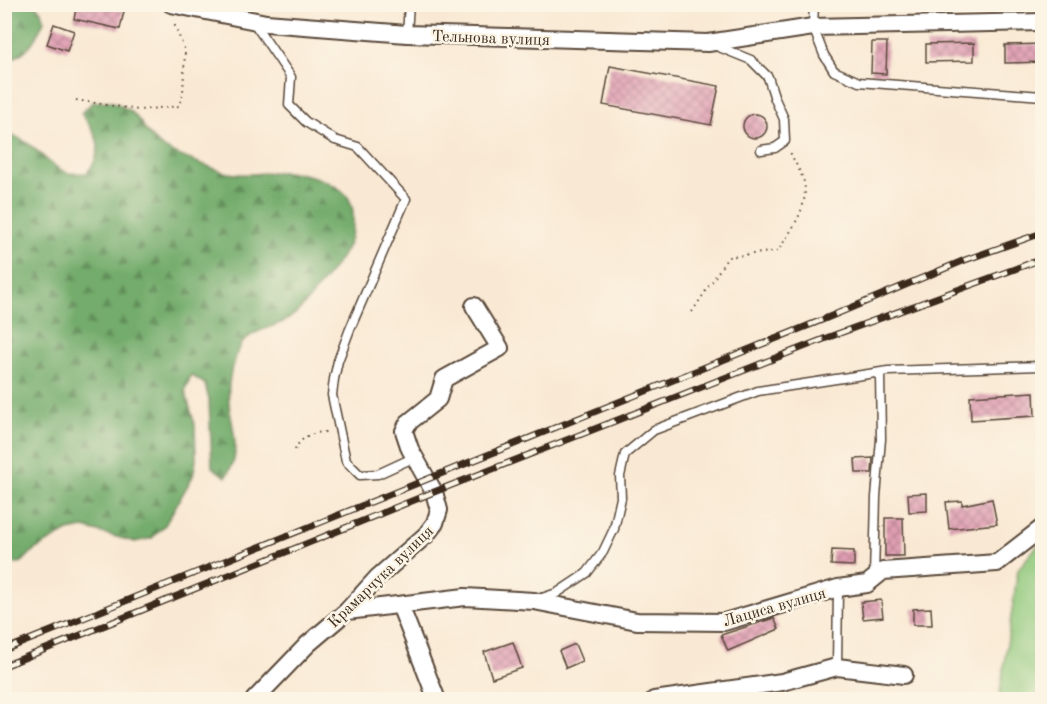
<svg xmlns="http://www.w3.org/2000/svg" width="1047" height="704" font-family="'Old Standard TT',serif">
	<defs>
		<pattern id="forest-firs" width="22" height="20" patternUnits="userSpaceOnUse" patternTransform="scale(1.5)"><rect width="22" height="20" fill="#73ac6c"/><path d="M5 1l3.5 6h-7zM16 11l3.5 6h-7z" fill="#608c58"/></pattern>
		<pattern id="building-cross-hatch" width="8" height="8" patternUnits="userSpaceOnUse" patternTransform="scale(1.5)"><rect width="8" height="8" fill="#e09eb3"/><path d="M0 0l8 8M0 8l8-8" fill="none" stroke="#b78191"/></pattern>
	</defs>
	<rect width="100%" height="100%" fill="#fcf5e5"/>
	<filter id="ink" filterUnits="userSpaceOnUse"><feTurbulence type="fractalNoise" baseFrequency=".0167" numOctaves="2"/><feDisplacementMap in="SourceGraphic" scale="12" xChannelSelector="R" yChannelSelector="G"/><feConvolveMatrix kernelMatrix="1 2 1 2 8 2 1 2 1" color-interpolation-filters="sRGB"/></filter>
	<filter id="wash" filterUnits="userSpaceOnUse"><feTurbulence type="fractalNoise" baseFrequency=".008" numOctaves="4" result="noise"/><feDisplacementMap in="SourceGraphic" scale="24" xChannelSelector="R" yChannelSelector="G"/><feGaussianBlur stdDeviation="1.35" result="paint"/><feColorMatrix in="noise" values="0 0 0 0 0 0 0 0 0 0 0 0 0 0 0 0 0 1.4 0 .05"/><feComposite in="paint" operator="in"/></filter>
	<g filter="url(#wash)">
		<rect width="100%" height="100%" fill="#f9e9d4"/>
		<path fill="url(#forest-firs)" stroke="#576b45" stroke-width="1.5" d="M5,4L35,5L41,11L44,21C34,44 27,53 5,62Z
			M110,101C145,113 137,128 160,145C174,156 201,163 218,170C240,179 263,171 286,172C304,172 342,183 350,201C356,214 353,237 346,249C342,258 334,267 328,275C317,289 303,310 288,319C274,328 250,330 241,345C230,365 226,389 230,411C233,427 237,444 234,460C232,466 229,472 226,477L212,467L209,400L205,384L191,375L185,391L195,425L196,460L193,476L165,525L152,538L135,542L84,528L68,531L34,550L22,562L5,566V135C30,135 44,165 68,173C74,174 81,173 87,173C106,150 98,135 81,113L93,102Z"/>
		<path fill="#8fc87c" stroke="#65794d" stroke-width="1.5" d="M1042,540V699H999L1018,569Z"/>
		<g id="blocks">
			<path fill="url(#building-cross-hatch)" d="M77,4H95L124,11L120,29L74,19Z
				M54,24L74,31L67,51L47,44Z
				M872,42H887L886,74L871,73Z
				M974,43V61L926,62V44Z
				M1042,44V62L1005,63V45Z
				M610,66L719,86L711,125L603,105Z
				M743 126a12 12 0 1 1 24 0a12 12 0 1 1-24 0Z
				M1034,392L1035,416L971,420L970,396Z
				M873,458L872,473H856L855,459Z
				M927,493V511L909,512L908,494Z
				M992,499L997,524L949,529L946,502L962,501V505Z
				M885,518H903L904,556H885Z
				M832,550L854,551V566L831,565Z
				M881,600L883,617L863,619L861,602Z
				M931,608L932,625H913V609Z
				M774,618L779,629L728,651L721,635Z
				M513,642L522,668L492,678L484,652Z
				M575,644L582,661L566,668L559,651Z"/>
		</g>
	</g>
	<g filter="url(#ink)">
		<use href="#blocks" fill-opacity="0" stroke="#584739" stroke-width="1.5"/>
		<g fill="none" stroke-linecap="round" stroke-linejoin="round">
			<defs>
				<path id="lane" d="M814,4L813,27L824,55L834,71L859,82L1042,96
					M254,23L291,77L289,105L306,122L335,140L358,147L406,199L350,329L338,361L334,379L332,395L346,461L360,475L378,474L415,457
					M407,34L409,4
					M714,45L751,60L768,77L775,99L784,119L785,141L775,148L761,150
					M874,577L876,497L881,439L880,373
					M539,599L557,593L587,573L603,552L614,529L621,498L620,476L625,454L654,430L758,391L888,371L1042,366
					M837,667L838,588"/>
				<path id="street" d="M171,4L266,23L407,34L708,43L813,27L1042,22
					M400,605L437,700
					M347,611L465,597L534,601L637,621L724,622L838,588L867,584L883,571L997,563L1042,528
					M254,700L308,644L347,611L378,577L426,535L435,523L439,510L434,492L410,449L404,431L408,423L438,399L444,379L500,348L474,306
					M654,700L782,682L837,667L904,675"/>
			</defs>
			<use href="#lane" stroke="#584739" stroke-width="11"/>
			<use href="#street" stroke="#584739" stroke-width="20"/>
			<path stroke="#584739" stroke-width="2" stroke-dasharray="1.5 4.5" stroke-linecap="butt" d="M76,100L139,110L179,106L183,93L185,51L173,21
				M692,312L728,257L778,251C791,230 809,208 804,182C801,172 794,161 790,152
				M295,450C300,437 313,432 328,432"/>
			<use href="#lane" stroke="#fff" stroke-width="8"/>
			<use href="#street" stroke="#fff" stroke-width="16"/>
			<defs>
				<path id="rail" d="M4,650L822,320L965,260L1042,233
					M4,666L434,492L829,337L1042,259"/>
			</defs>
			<use href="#rail" stroke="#3b2a1e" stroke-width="7"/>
			<use href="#rail" stroke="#fcf5e5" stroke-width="4.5" stroke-dasharray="14" stroke-linecap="butt"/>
		</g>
	</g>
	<g text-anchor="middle" stroke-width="5" stroke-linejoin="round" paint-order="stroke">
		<g font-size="16" fill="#3b2a1e" stroke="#fcf5e5">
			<text transform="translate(491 37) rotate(2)" y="6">Тельнова вулиця</text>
			<text transform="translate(380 576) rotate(-44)" y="6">Крамарчука вулиця</text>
			<text transform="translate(774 606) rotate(-16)" y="6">Лациса вулиця</text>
		</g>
	</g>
	<rect width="1047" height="704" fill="none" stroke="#fcf5e5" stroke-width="24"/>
</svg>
